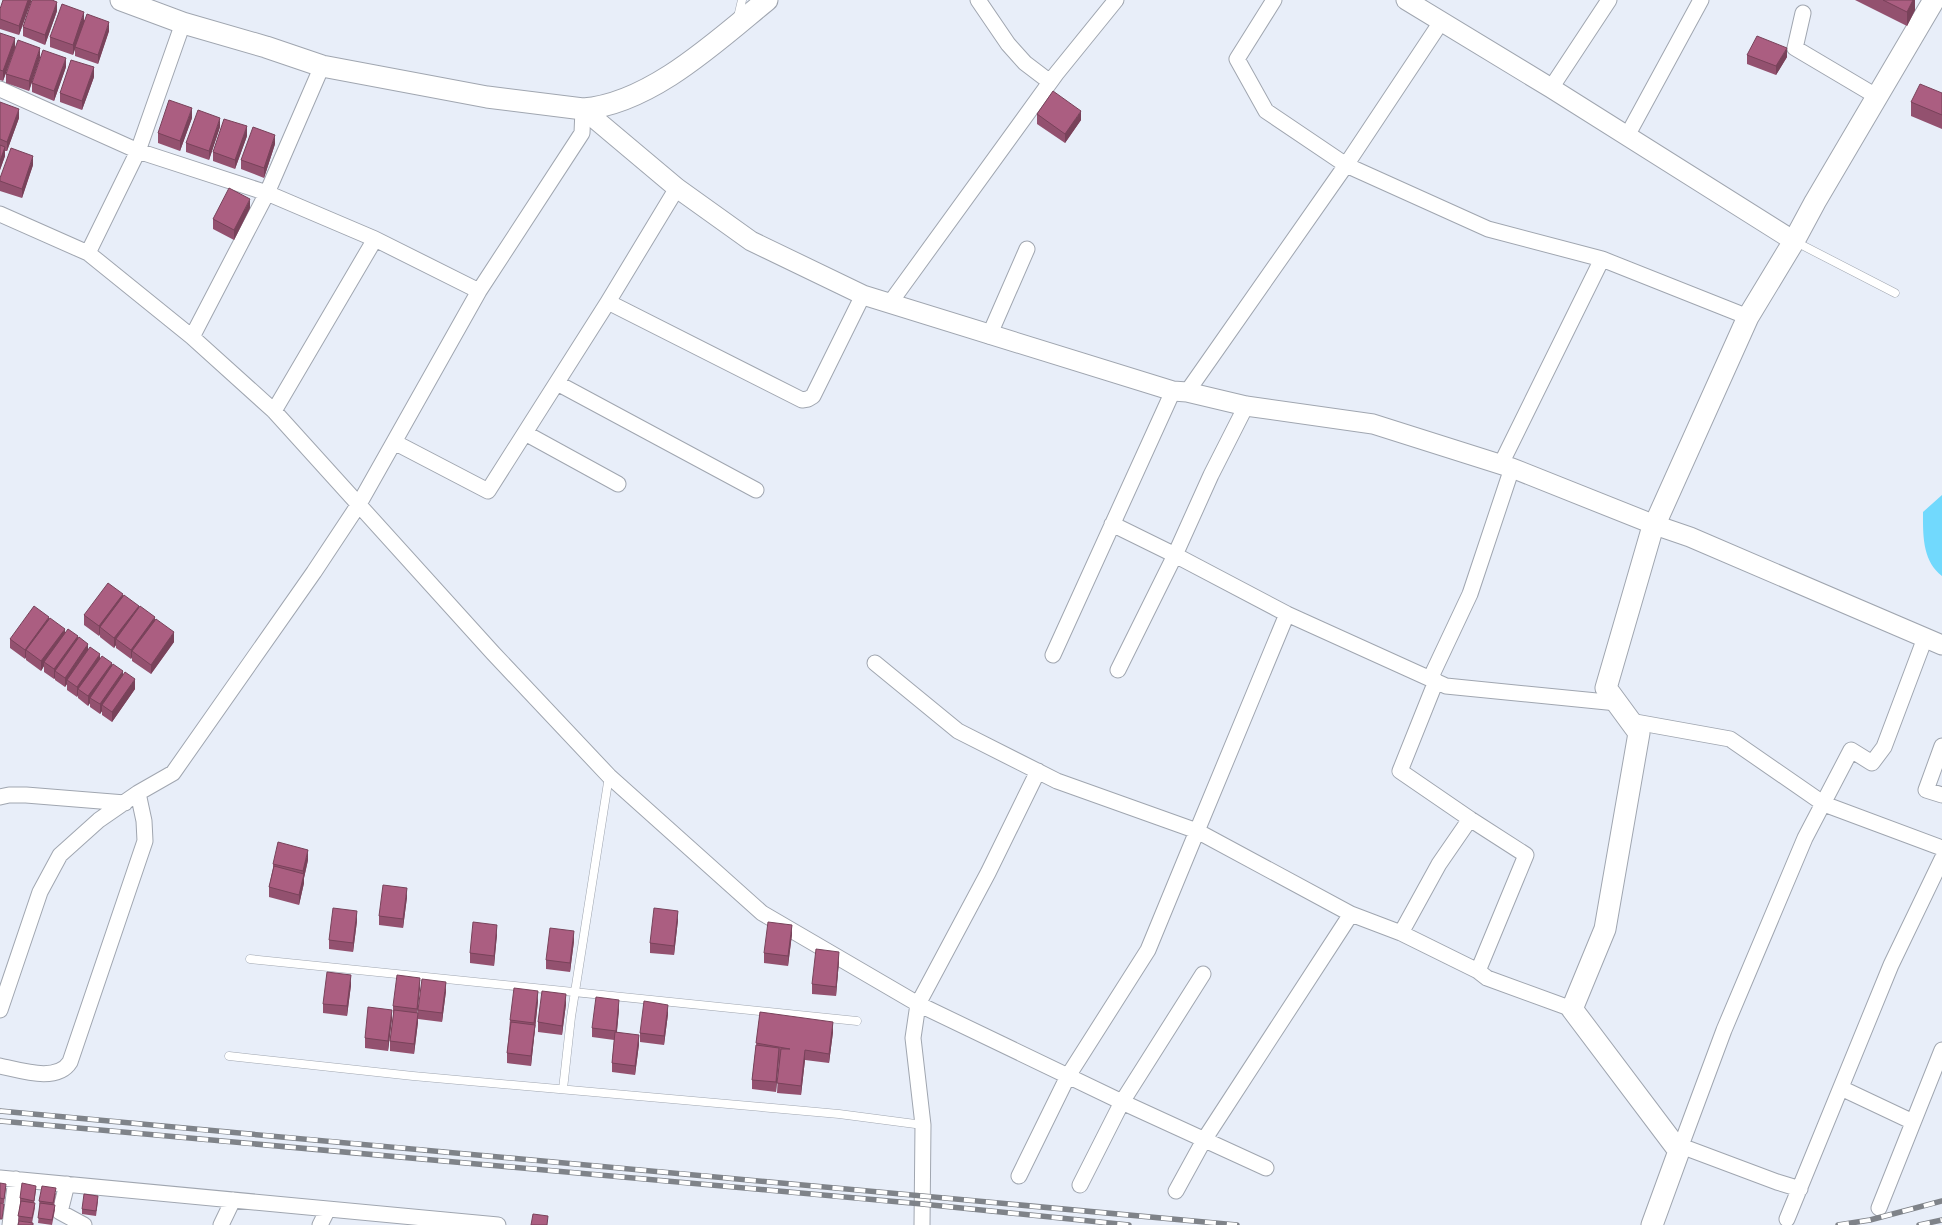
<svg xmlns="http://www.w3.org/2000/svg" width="1942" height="1225" font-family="Roboto,sans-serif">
	<rect width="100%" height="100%" fill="#e8eef9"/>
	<path fill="#71d9fd" d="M1942,495V576C1922,561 1923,534 1923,512Z"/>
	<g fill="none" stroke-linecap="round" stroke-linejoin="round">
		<defs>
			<path id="service" d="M738,17L742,0
				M1796,242L1895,293
				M250,959L857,1021
				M229,1056L413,1076L839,1114L923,1125
				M563,1089L571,1017L609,776"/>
			<path id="minor" d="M978,0L1008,44L1025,63L1050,82
				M1274,0L1237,59L1266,111L1346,165L1488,229L1602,259L1748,317
				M1803,13L1795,48L1876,96
				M183,23L138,151L267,193L192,337
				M322,66L267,193L375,239
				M1551,88L1609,0
				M0,89L138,151L88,253
				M583,109L582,133L479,291L394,442L488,491L608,302L677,188
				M1627,136L1701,0
				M0,214L88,253L192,337L274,411L493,653L609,776L762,913L918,1004L1122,1102L1266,1168
				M608,302L802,400L808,399L813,396L863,295
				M890,303L1056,74L1116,0
				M989,336L1027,249
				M557,383L756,490
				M1187,392L1346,165L1441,22
				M274,411L375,239L479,291
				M525,433L618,484
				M1501,464L1602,259
				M1112,524L1175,555L1287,614L1446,686L1617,703
				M1053,655L1173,391
				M875,663L958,731L1057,781L1197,831L1148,950L1068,1076L1019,1176
				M1118,670L1175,555L1211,475L1246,406
				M1430,679L1470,594L1512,468
				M1436,681L1400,771L1470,819L1526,855L1478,971L1487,978L1572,1009
				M1630,721L1730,739L1824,804L1942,848
				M1942,746L1926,790L1942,795
				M0,797L9,795H26L125,803
				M1351,914L1401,933L1478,971
				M1401,933L1439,864L1470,819
				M0,1010L40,892L60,855L99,820L138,793L173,773L314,572L359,504L394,442
				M0,1066C20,1070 57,1083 70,1062L145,841L144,821L138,793
				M1841,1088L1913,1122
				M1681,1146L1777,1182L1800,1189
				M1679,1151L1724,1030L1805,838L1851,750L1872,763L1884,747L1925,638
				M0,1178L498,1225
				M67,1184L60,1212L84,1225
				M1080,1185L1122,1102L1203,974
				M1176,1191L1204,1140L1351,914L1197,831L1287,614
				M1879,1208L1942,1050
				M1787,1219L1891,965L1942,859
				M10,1225L16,1179
				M221,1225L233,1200
				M320,1225L328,1209
				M922,1225L923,1125L913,1038L918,1004L988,873L1038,771"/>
			<path id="tertiary" d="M1406,0L1551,88L1794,241
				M583,109L677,188L751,241L863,295L1173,391L1187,392L1246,406L1373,424L1512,468L1655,525L1690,537L1942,645"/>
			<path id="secondary" d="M121,0L183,23L266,47L322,66L487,97L583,109C650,104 717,41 767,0
				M1652,1225L1679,1151L1572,1009L1605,929L1639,733L1606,688L1651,533L1748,317L1794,241L1815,202L1934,0"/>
		</defs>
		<use href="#service" stroke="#a0a6b0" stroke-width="9"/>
		<use href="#minor" stroke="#a0a6b0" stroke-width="17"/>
		<use href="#tertiary" stroke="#a0a6b0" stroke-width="21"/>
		<use href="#secondary" stroke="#a0a6b0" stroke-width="23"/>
		<use href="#service" stroke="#fff" stroke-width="8"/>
		<use href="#minor" stroke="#fff" stroke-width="15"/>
		<use href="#tertiary" stroke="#fff" stroke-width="19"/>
		<use href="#secondary" stroke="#fff" stroke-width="21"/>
		<defs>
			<path id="rail" d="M0,1111L1237,1225
				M0,1121L922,1204L1129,1225
				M1838,1225L1870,1220L1942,1201
				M1919,1225L1942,1220"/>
		</defs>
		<use href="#rail" stroke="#7f8389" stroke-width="5.5"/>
		<use href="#rail" stroke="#fff" stroke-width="4" stroke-dasharray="11" stroke-linecap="butt"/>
	</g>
	<path fill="#93516f" d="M31,0V2L19,35L0,29V9Z
		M1855,0H1915V10L1907,26Z
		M57,11L45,45L23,36V27Z
		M84,20L109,31L98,64L75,56V49L73,55L50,47V37Z
		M0,33L15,48L3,81L0,80Z
		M1747,55L1787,57L1776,75L1747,64Z
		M40,58L29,91L6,83V74Z
		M66,67L54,101L32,92V83Z
		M94,77L82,110L60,102V93Z
		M1942,93V129L1911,116V102Z
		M0,102L19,118L7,151H5V156L0,170Z
		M1037,114L1081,120L1065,143L1037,124Z
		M192,118L180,151L158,143V133Z
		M220,127L209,160L186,152V143Z
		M247,136L235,169L213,161V152Z
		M275,144L264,178L241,169V160Z
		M33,165L22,198L0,191V178Z
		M250,208L234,240L213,229V219Z
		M123,596L155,621L174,642L151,674L132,661V657L131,659L116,648V645L114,648L100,637V634L99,636L84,625V615Z
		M49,620L65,633L78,638L88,649L123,675L135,689L112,722L102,715V711L100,714L90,707V703L88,706L78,698V695L77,697L67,690V684L65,687L55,680V678L54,679L44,672V666L41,671L26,660V657L25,659L10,648V639Z
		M308,860L304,878V883L299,905L269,897V887L273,868V864Z
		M407,897L403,928L379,925V916Z
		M678,920L674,955L650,953V943Z
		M357,921L353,952L329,949V940Z
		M497,934L494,966L470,963V953Z
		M792,934L788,966L764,963V953Z
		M574,941L570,972L546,969V960Z
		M839,961L836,996L812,994V984Z
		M351,985L347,1016L323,1013V1004Z
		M420,987L417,1013L418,1022L414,1054L390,1051V1041L393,1016V1006Z
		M446,991L442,1022L418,1019V1010Z
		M538,1001L531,1066L507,1063V1053L510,1020Z
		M566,1004L562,1035L538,1032V1022Z
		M619,1009L617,1032L639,1044L635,1075L612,1072V1063L614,1040L592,1037V1028Z
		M760,1012L833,1032L829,1063L805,1060L801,1095L777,1093L779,1056L776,1092L752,1089V1080Z
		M668,1014L664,1045L640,1042V1033Z
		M392,1019L388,1051L365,1048V1038Z
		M0,1183L6,1188L4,1203H0Z
		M36,1190L34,1203L35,1208L32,1223L18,1221L20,1203V1198Z
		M56,1193L54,1205L55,1210L52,1225L38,1223L40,1206L39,1201Z
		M98,1201L96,1216L82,1214V1209Z"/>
	<path fill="#78425a" d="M28,0H31V2L19,35V26Z
		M1913,0H1915V10L1907,26V12Z
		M57,2V11L45,45V35Z
		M84,12V22L73,55V45Z
		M109,22V31L98,64V55Z
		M15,38V48L3,81V71Z
		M40,48V58L29,91V81Z
		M1787,48V57L1776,75V66Z
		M66,58V67L54,101V91Z
		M94,67V77L82,110V101Z
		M192,108V118L180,151V141Z
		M19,109V118L7,151V142Z
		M1081,111V120L1065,143V134Z
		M220,118V127L209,160V151Z
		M247,126V136L235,169V160Z
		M275,135V144L264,178V168Z
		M5,147V156L0,170V161Z
		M33,156V165L22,198V189Z
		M250,199V208L234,240V230Z
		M123,594V603L100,627V634L99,636V626Z
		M139,606V615L116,639V645L114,648V638Z
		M49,617V627L26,650V657L25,659V650Z
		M155,617V627L132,651V657L131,659V650Z
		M65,629V638L44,662V666L41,671V661Z
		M174,632V642L151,674V665Z
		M78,636V646L55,671V678L54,679V669Z
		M88,644V654L67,680V684L65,687V678Z
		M100,654V663L78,689V695L77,697V687Z
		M112,663V672L90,698V703L88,706V696Z
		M123,671V681L102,705V711L100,714V704Z
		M135,679V689L112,722V712Z
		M308,850V860L304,878V883L299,905V895L303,877V871Z
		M407,888V897L403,928V919Z
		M357,911V921L353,952V943Z
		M678,911V920L674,955V946Z
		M497,925V934L494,966V956Z
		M792,925V934L788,966V956Z
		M574,931V941L570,972V963Z
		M839,952V961L836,996V987Z
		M351,975V985L347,1016V1006Z
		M420,978V987L417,1018V1009Z
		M446,982V991L442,1022V1013Z
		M538,991V1001L531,1066V1056Z
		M566,994V1004L562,1035V1026Z
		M619,1000V1009L616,1040V1031Z
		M668,1005V1014L664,1045V1036Z
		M392,1010V1019L388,1051V1041Z
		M418,1013V1022L414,1054V1044Z
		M833,1022V1032L829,1063V1054Z
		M639,1035V1044L635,1075V1066Z
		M779,1048V1057L776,1092V1082Z
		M805,1050V1060L801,1095V1086Z"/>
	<path fill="#ab5e81" stroke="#78425a" d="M3,0H28L19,26L0,19V9Z
		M32,0H52L57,2L45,35L23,27Z
		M1883,0H1913L1907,12Z
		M62,4L84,12L73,45L50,37Z
		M87,14L109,22L98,55L75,47Z
		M0,33L15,38L3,71L0,70Z
		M1757,36L1787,48L1776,66L1747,55Z
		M18,40L40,48L29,81L6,74Z
		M43,50L66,58L54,91L32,83Z
		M71,60L94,67L82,101L60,93Z
		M1920,84L1942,93V115L1911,102Z
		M1053,91L1081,111L1065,134L1037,114Z
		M169,100L192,108L180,141L158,133Z
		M0,102L19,109L7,142L0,139Z
		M198,110L220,118L209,151L186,143Z
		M224,119L247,126L235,160L213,152Z
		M253,127L275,135L264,168L241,160Z
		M0,145L5,147L0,161Z
		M11,148L33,156L22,189L0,181V178Z
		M229,188L250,199L234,230L213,219Z
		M108,583L123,594L99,626L84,615Z
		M124,595L139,606L114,638L100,627Z
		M34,606L49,617L25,650L10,639Z
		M140,606L155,617L131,650L116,639Z
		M50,618L65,629L41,661L26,650Z
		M156,619L174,632L151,665L132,651Z
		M68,629L78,636L54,669L44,662Z
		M79,637L88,644L65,678L55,671Z
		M90,647L100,654L77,687L67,680Z
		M102,656L112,663L88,696L78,689Z
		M113,664L123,671L100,704L90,698Z
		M125,672L135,679L112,712L102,705Z
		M278,842L308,850L303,871L273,864Z
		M274,866L304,874L299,895L269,887Z
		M383,885L407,888L403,919L379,916Z
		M333,908L357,911L353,943L329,940Z
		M654,908L678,911L674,946L650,943Z
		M473,922L497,925L494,956L470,953Z
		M768,922L792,925L788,956L764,953Z
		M550,928L574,931L570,963L546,960Z
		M816,949L839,952L836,987L812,984Z
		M327,972L351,975L347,1006L323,1004Z
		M397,975L420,978L417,1009L393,1006Z
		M422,979L446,982L442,1013L418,1010Z
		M514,988L538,991L534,1023L510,1020Z
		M542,991L566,994L562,1026L538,1022Z
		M596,997L619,1000L616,1031L592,1028Z
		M644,1001L668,1005L664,1036L640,1033Z
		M368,1007L392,1010L388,1041L365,1038Z
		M394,1010L418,1013L414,1044L390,1041Z
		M760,1012L833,1022L829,1054L805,1050L801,1086L777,1083L781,1049H790L756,1043Z
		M511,1022L535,1025L531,1056L507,1053Z
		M615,1032L639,1035L635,1066L612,1063Z
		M756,1045L779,1048L776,1082L752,1080Z
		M0,1183L6,1184L4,1199L0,1198Z
		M22,1183L36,1186L34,1201L20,1198Z
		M42,1186L56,1188L53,1203L39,1201Z
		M84,1194L98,1196L96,1211L82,1209Z
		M21,1201L35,1203L32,1218L18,1216Z
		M0,1203L4,1204L2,1219H0Z
		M40,1203L55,1205L52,1220L38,1218Z
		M533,1214L548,1216L547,1225H531Z
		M19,1221L33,1223V1225H18Z"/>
</svg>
